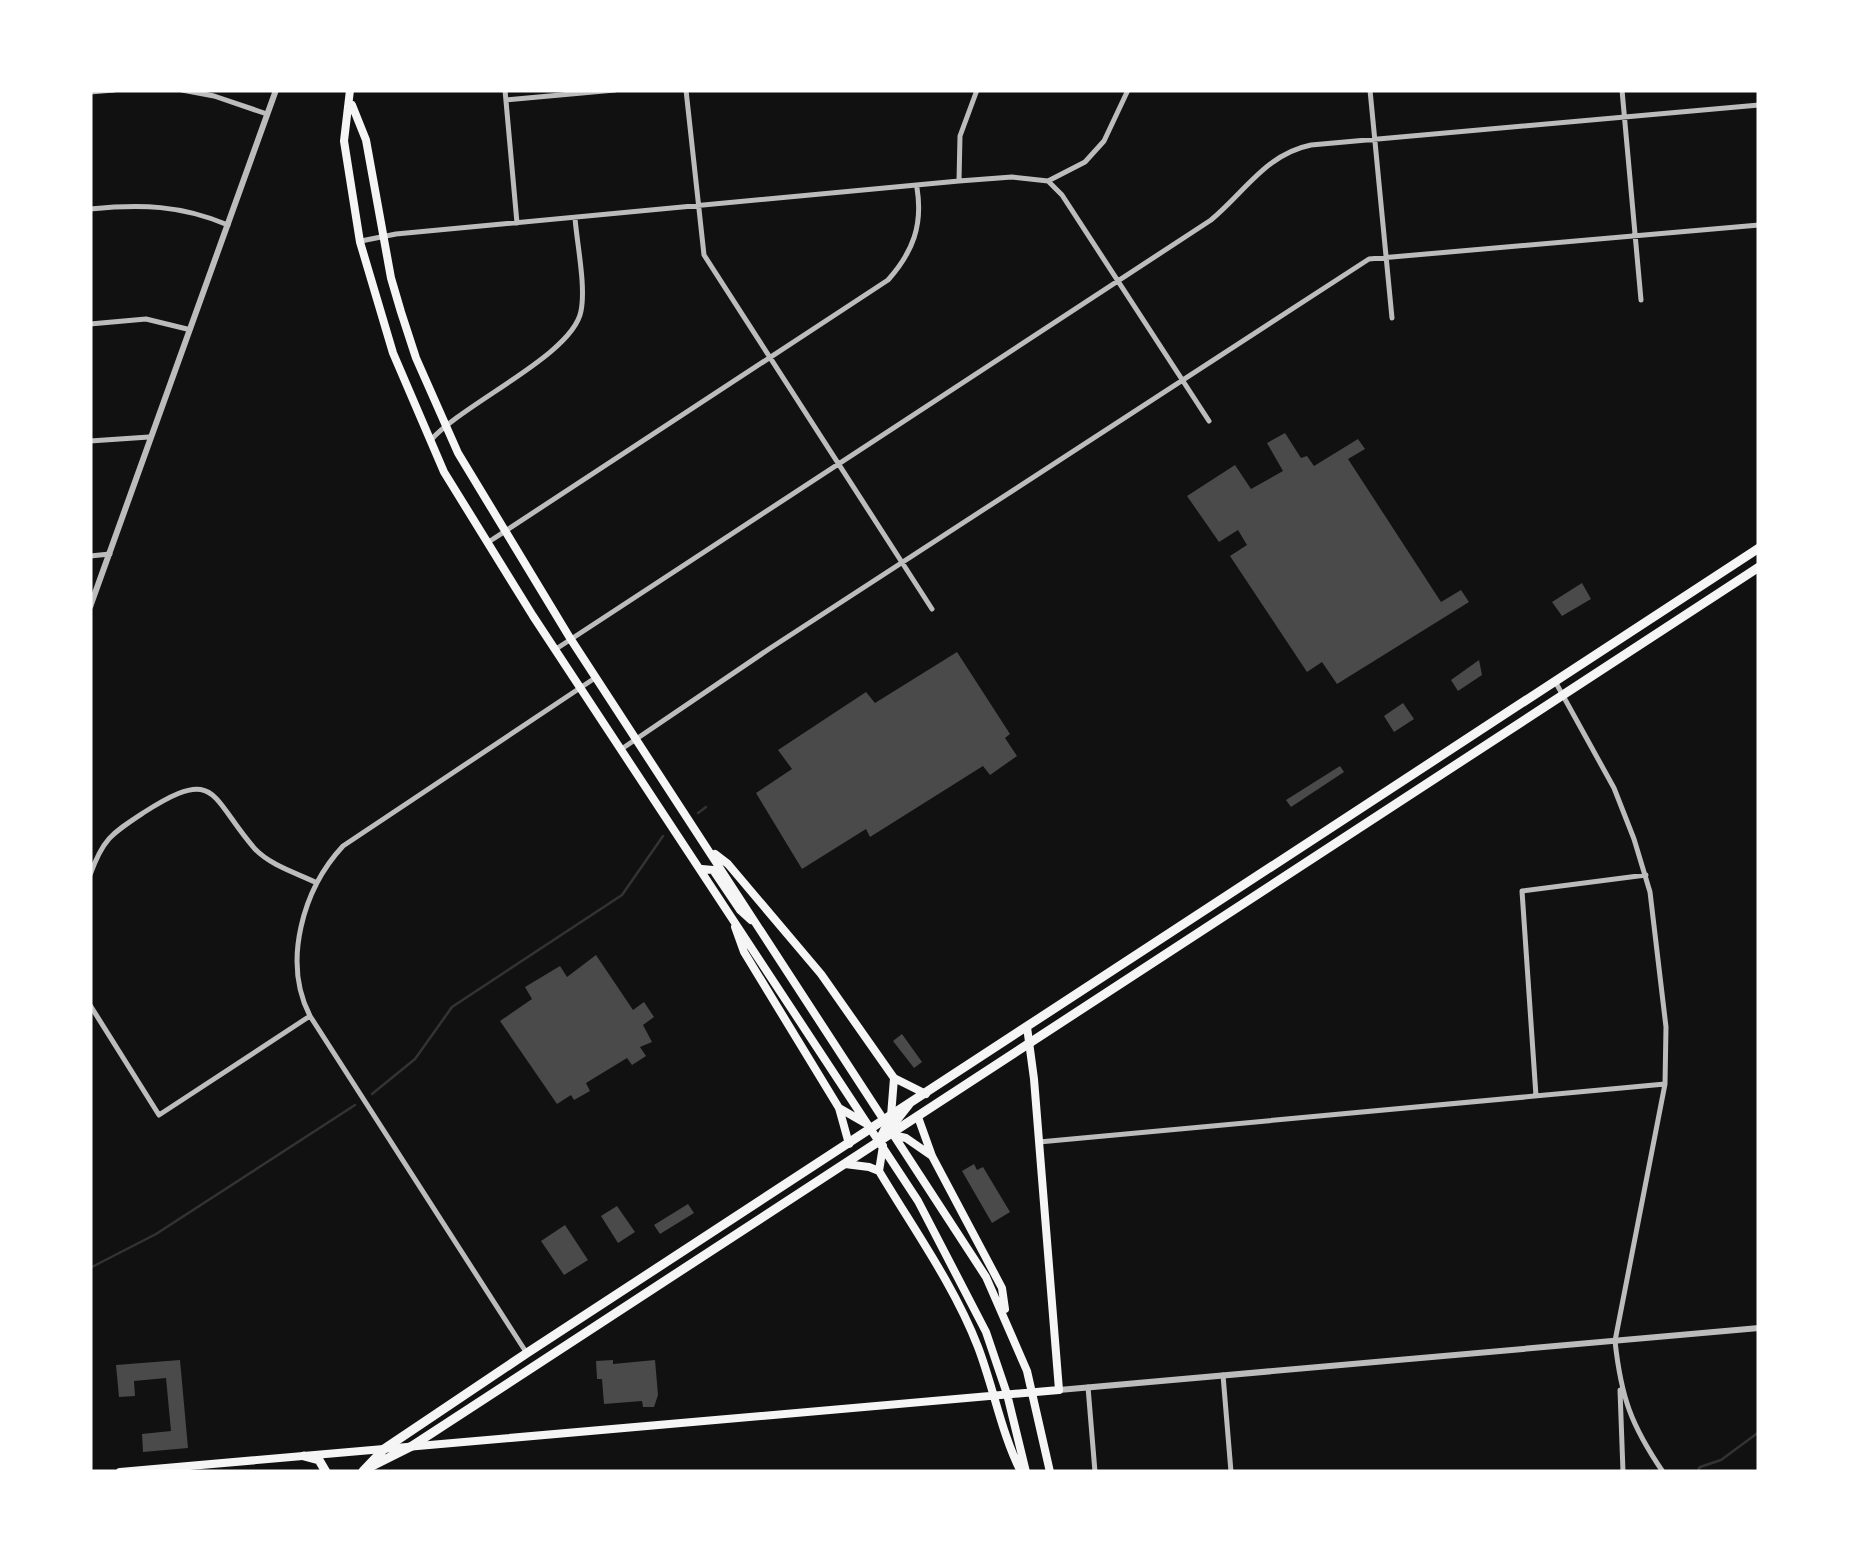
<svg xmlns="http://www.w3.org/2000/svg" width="1849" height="1562" font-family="'PT Sans',sans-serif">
	<rect width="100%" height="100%" fill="#111"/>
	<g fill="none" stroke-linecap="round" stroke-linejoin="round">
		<path stroke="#333" stroke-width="2.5" d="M698,813L706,807
			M372,1094L415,1059L452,1007L622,895L663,836
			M90,1268L156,1234L355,1105
			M1697,1472L1700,1467L1721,1460L1759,1432"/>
	</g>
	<path fill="#4a4a4a" d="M1285,433L1301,458L1307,456L1314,466L1358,439L1365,449L1348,459L1441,602L1461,590L1469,602L1337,684L1322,662L1307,672L1230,556L1247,545L1238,530L1219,542L1187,496L1235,465L1251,489L1283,471L1267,443Z
		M1582,583L1591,599L1562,616L1552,602Z
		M957,652L1010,734L1005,738L1017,756L990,775L983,766L870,837L866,829L802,869L756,793L792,769L778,750L866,692L875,703Z
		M1479,660L1482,675L1458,691L1451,680Z
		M1403,703L1414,719L1394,732L1384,716Z
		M1340,766L1344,772L1291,807L1286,800Z
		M596,955L633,1010L644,1002L654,1017L643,1025L652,1042L640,1047L646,1056L632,1065L627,1058L586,1083L590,1091L574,1100L571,1095L557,1104L500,1021L532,999L525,987L560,966L567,977Z
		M902,1034L922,1062L914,1068L893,1041Z
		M974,1164L977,1170L983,1167L1010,1212L992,1223L962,1171Z
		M688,1204L694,1213L660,1234L654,1225Z
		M617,1206L635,1232L618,1243L601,1216Z
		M565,1225L588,1260L564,1275L541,1241Z
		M180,1360L188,1448L143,1452L142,1434L171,1431L166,1378L134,1381L135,1396L119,1397L116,1365Z
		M613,1360V1364L655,1360L658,1395L654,1407H643L642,1401L604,1404L602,1379H597L596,1361Z"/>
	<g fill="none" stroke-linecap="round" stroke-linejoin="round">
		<path stroke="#bcbcbc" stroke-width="5" d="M182,90L214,96L267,114
			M505,90L517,223
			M686,90L704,255L932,609
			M1370,90L1392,318
			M1622,90L1641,300
			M90,92L114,90
			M506,100L615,90
			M959,181L960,136L977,90
			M1048,181L1062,195L1209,421
			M90,209C141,204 181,205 228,225
			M361,241L396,234L959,181L1012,177L1048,181L1085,162L1104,141L1128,90
			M90,324L146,319L187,329
			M90,441L149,437
			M430,441C463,403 573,355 581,311C586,286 577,244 575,218
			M487,543L888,280C913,252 923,225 917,188
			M90,556L110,554
			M556,649L1211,220C1244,193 1266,154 1311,145L1759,105
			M1556,683L1614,788L1634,839L1650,892L1666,1027L1665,1084L1615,1341C1621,1397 1631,1425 1663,1472
			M623,748L769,649L1369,259L1759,225
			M90,875C103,839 111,834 143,813C218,765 209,796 255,849C270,865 296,873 315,882
			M90,1005L159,1115L310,1016
			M1536,1096L1522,891L1646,875
			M1039,1142L1665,1084
			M526,1352L310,1016C282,962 303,889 343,846L595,678
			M1223,1375L1231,1472
			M1088,1387L1095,1472
			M1620,1390L1623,1472"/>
		<path stroke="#bcbcbc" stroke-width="6" d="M90,607L276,90
			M1059,1390L1759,1328"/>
		<path stroke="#f5f5f5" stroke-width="8" d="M350,90L344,141L360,242L393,353L444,472L533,616L918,1201L986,1332L1007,1394L1026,1472
			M352,105L366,140L391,278L401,312L416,358L458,453L570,638L986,1277L1027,1371L1050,1472
			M715,854L728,864L821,974L894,1078L926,1094
			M702,869L713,870L740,910L751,920
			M735,927L744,952L839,1108L849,1144
			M839,1108L865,1123
			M918,1117L932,1156L1002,1288L1005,1309
			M890,1129L909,1105
			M897,1136L906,1138L932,1156
			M879,1140L891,1116L894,1078
			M883,1146L879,1171C913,1228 954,1285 978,1347C994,1389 1001,1432 1021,1472
			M845,1164L869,1167L879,1171
			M120,1472L1059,1390L1034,1079L1027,1027"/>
		<path stroke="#f5f5f5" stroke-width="9" d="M304,1456L319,1460L326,1472
			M368,1468L412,1446L1759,567
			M363,1471L384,1449L527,1353L1759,548"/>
	</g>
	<rect width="1849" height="1562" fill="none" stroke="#ffffff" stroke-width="185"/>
</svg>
